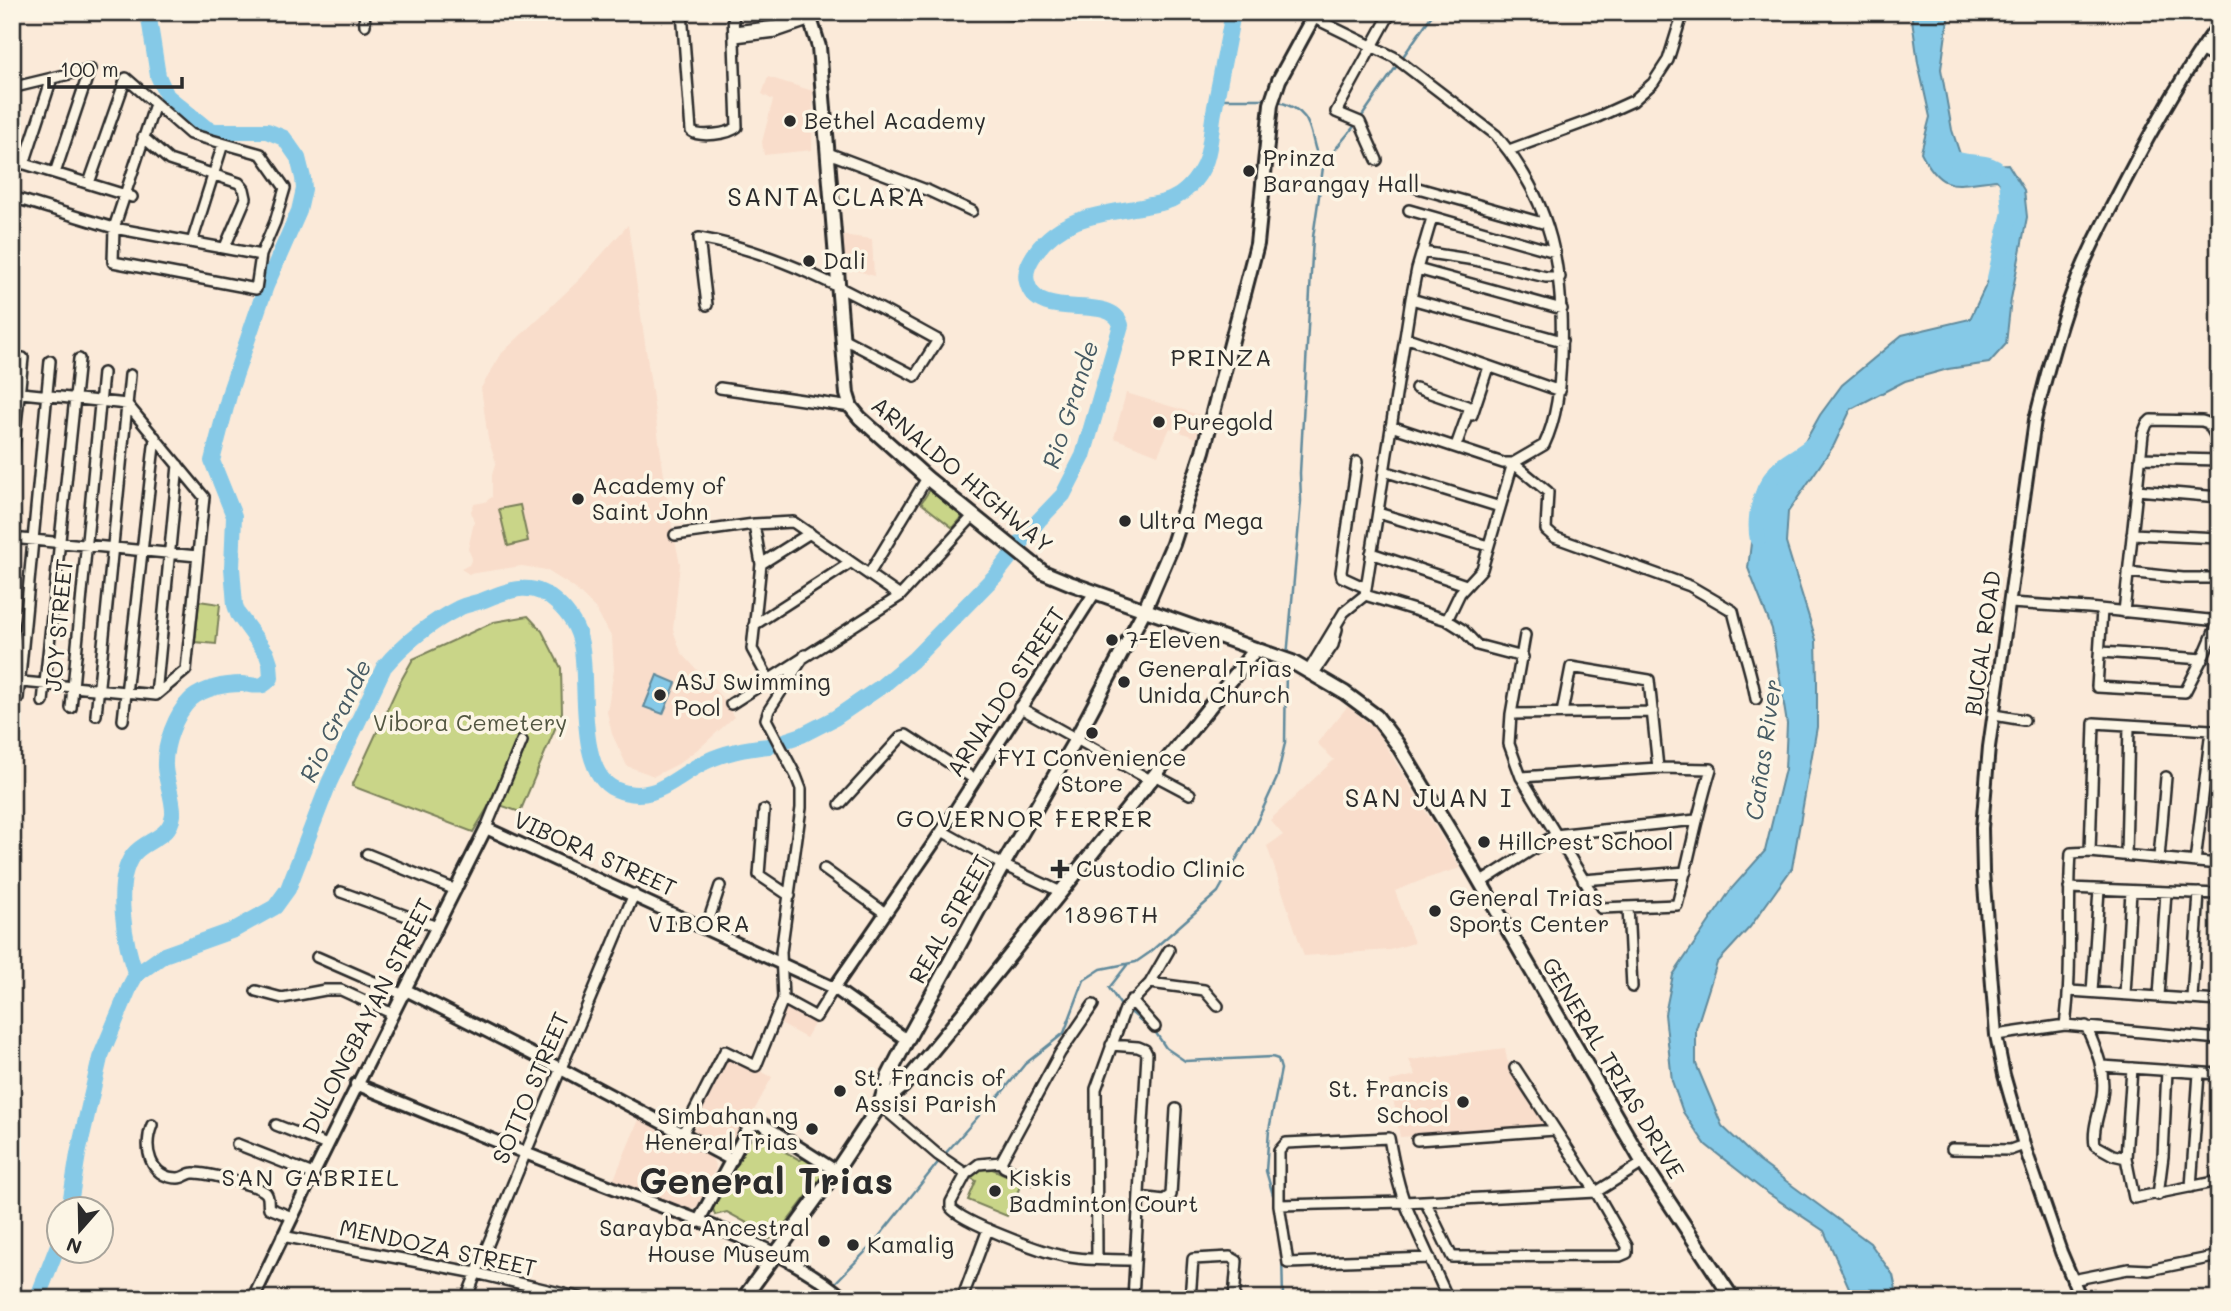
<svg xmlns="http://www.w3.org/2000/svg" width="2231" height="1311" font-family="Mali,sans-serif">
	<rect width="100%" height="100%" fill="#fbead9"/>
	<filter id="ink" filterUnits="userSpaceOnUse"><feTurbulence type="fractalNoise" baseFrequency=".0143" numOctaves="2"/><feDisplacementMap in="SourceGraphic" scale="14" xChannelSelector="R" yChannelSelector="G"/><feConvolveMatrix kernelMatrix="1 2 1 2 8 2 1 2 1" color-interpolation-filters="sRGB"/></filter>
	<g filter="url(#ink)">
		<path fill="#f9ddcb" d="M768,77L813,91L812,150L764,155L762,142L773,100L762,94Z
			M628,225L670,517L680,564L673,630L681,652L722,698L734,717L703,745L678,764L654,776L627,766L612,734L607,712L614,670L612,638L595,608L573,587L546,570L522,566L469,574L461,569L469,565L472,558L468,549L474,522L471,511L474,504L485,502L492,497V475L496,462L488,439L481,388L502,353L579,280Z
			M841,235L872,239L874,276L845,267Z
			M1126,393L1203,416L1196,438L1170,428L1158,455L1114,438Z
			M1348,706L1376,730L1460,868L1425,879L1395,891L1414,943L1390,950L1304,956L1267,846L1283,835L1270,820L1334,760L1317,743Z
			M784,1002L817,1019L806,1038L775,1021Z
			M1505,1048L1507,1060L1545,1123L1544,1128L1400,1137L1390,1081L1416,1075L1409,1060Z
			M725,1053L772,1077L731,1154L684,1130Z
			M640,1117L709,1150L716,1168L699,1207L683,1213L611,1186Z"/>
		<path fill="#c9d588" stroke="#7a805a" stroke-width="2" d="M931,488L964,515L953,528L921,503Z
			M520,505L528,541L508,546L499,509Z
			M199,601L220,604L216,644L195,642Z
			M528,616L542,631L561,668L562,712L520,812L491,802L473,832L352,786L399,684L413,659L494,622Z
			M755,1127L770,1132L769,1143L800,1160L809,1155L825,1167L824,1173L778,1234L770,1239L759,1238L760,1230L727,1212L715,1215L711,1202L751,1130Z
			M981,1164L1022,1182L1007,1216L968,1200L976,1181L969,1177L973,1168L979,1170Z"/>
		<path fill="#85c9e7" stroke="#618a9c" stroke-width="2" d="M1911,12H1949L1941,69L1952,130L1961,157L1980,166L2008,164L2024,190L2027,217L2011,299L2006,344L1989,363L1948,369L1905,381L1851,409L1834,445L1788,512L1786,543L1816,640L1817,680V727L1792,868L1750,927L1717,963L1696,1029V1064L1722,1126L1759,1161L1870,1243L1893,1275L1898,1299H1854L1824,1231L1763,1190L1706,1145L1683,1112L1672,1081L1665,1014L1673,975L1732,888L1765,851L1785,769L1787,724L1772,629L1748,568L1753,527L1762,500L1776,476L1797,456L1820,415L1842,385L1902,335L1970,319L2012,230L2005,193L1998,180C1957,183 1943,196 1921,152L1930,117L1918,63Z
			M657,675L676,683L663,714L644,707Z"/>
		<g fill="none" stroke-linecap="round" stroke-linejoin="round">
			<path stroke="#618a9c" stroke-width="2.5" d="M1402,58L1434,12
				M1216,99H1270
				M1276,101C1322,113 1305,139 1323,167
				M1360,119L1398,64
				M1287,657L1301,501L1300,473L1313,237L1322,175L1323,167L1333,152L1356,124
				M1122,1007L1109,988L1127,965
				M1127,1009L1156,1033L1166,1048L1185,1061L1272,1057L1278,1059L1281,1069L1269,1130L1266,1171L1275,1202
				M944,1155L983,1111L1000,1095L1025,1064L1064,1033L1084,980L1101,969L1136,962L1149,953L1218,892L1255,826L1277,778L1285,743L1286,664
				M1282,1253L1283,1299
				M833,1285L873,1244L940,1160
				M821,1299L828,1290"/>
			<path stroke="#85c9e7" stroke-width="16" d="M1952,158C1973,167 1990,156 2007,179L2010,212L1995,278
				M1758,540C1753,515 1762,482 1783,465C1793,457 1805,452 1814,443
				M787,740L802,735L835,718L882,686L913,660L995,576L1039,520L1063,495L1083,456L1121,325C1111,291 1037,325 1027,282C1024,271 1030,261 1036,252C1063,215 1104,214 1146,206C1156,204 1167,203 1176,197C1189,190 1201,174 1206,160C1211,145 1211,128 1214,112C1220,79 1227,46 1233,12
				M136,975C125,945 113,882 133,855C145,839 170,839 173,815C174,799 166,783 165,767C164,746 175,714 191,699C204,688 225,684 242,684C248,684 256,687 263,685C267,683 268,681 271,678L270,663L267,654L238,614L235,605L232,568L234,516L212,461L231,388L266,286L299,211L304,189L303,178L298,158L284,138L267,131H215L206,128L167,96L158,76L148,12
				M69,1210L78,1154L100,1058L131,984L136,975L164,955L234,930L275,907L288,889L329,783L384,667C403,644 431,622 459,608C467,604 476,603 484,600C511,589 534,580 557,603C569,614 578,627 581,644C589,677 575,772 615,789C655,806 674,776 707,761C726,752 747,748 769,746
				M37,1299L60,1240"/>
			<defs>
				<path id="minor" d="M364,12L365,25
					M682,12L691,131C700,138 729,134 737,127L733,12
					M989,12L1014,14L1016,12
					M1314,18L1394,57L1496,135C1553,203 1564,270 1561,356C1560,386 1557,418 1544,445L1513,463H1503L1391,426
					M734,31L776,26L809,13
					M735,37L776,32L811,20
					M2200,50L2219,60
					M12,95L15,87L90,69
					M143,137L169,160L239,183L244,189L246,198L225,247
					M1509,150L1591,120L1633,101L1653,83L1668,60L1683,12
					M828,153L929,191L972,211
					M12,160L132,197
					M1377,160L1360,122L1336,112L1391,12
					M24,164L52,78
					M55,173L90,69
					M89,183L126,78L190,134L261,154L285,188L275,222L261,255L256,289L113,262L114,228L155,104
					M1411,186L1546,224
					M12,197L114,228L261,255
					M1409,210L1555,252
					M192,242L223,144
					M1422,252L1475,260L1546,277H1560
					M1417,269L1562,309
					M1411,299L1562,341
					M707,305L699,238C785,253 863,299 938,340L915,376L842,338
					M1405,337L1560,391
					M720,388L851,407
					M1416,388L1470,407L1456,446
					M12,392L127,404L204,497L186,670L156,695
					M1472,415L1488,367
					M2140,458L2219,460
					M12,462L23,358
					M1357,462L1341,572L1342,577L1366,588
					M1513,463L1548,492L1546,530L1554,537L1690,586L1733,611C1740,641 1751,669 1756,699
					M1384,471L1500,507
					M2137,490L2219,497
					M1378,513L1488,546
					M754,524L761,564L752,649L768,678
					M2132,534L2219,538
					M675,535L754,524L793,522L900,596
					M12,538L197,556
					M1371,553L1466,585
					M761,564L810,533
					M2128,572L2183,578H2219
					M869,574L927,478
					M1365,595L1447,620L1463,630L1477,645L1523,657
					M2010,603L2089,608L2219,621
					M2102,610L2097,687L2185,692L2204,655L2219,620
					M2124,612L2143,434L2147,424L2151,420L2202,421L2208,423L2219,442
					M1447,620L1460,593L1482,569L1513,463
					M754,625L850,563
					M2101,652L2203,659
					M1309,670L1344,612L1365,595L1411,299L1417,269L1432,218
					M1314,673L1333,645L1337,629
					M12,681L156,695
					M156,695L178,465
					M18,698L50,361
					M43,702L79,359
					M731,704L900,596L974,515
					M1019,707L1152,781
					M71,708L103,373
					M1562,713L1571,667L1649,680L1658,768
					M1511,714L1653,712
					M96,715L130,375
					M1994,715L2024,720
					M123,720L155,437
					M1156,776L1190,794
					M1521,777L1658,768L1711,769C1697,814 1689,860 1677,905L1601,908L1521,777L1509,744L1511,714L1525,635
					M840,804L902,736L906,735L974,779
					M764,810L759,875L790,896
					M486,828L522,741
					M942,831L1003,865L1061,892
					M2090,852L2094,723L2211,730L2195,862
					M367,854L456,890
					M2126,855L2129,726
					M2159,858L2166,777
					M824,869L885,913
					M1583,880L1686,872
					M1480,883L1555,835L1696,820
					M2069,888L2219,894
					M341,892L437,927
					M1628,907L1632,987
					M706,928L720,886
					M317,957L404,995
					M1150,983L1169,950
					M256,991L282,998L325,990H341L393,1014
					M2070,991L2219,1001
					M2092,992L2099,890
					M2125,994L2131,891
					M2159,996L2166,892
					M2192,998L2199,893
					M783,999L816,1017L834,988
					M1131,1000L1155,1027
					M2065,1025C2073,968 2067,911 2071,853L2090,852L2219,864
					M2086,1026C2096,1049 2106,1070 2102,1096C2100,1112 2092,1128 2095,1145L2113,1155L2126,1158
					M1996,1035L2065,1025L2219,1039
					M1111,1045L1138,1047L1145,1050L1147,1054L1133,1299
					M2102,1066L2219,1074
					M2132,1068L2126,1158L2134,1198L2219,1181
					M880,1105L938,1155L966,1174L951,1202V1208C962,1222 1040,1251 1059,1255C1083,1261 1110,1259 1135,1260
					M152,1125C143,1147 149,1178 178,1178C184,1178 188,1173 193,1173C204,1172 259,1185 266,1193C270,1198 267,1203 269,1208L292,1217
					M276,1125L327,1145
					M683,1133L725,1051L756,1066L783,999L781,952L801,808V789L796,776L766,719L769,710L805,655
					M1417,1140L1555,1130
					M237,1144L313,1174
					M1952,1149L2010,1150L2024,1145
					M1001,1162L1060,1053L1093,1005
					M966,1174L979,1164L1001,1162L1004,1167L1031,1179
					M2191,1187L2199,1073
					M12,1190L15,1192L12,1215
					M2158,1195L2163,1156L2167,1070
					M1139,1197L1164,1200L1171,1195L1176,1109
					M1425,1201L1452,1257L1620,1256L1627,1253V1246L1596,1192L1515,1068
					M1279,1205L1404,1202L1596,1192L1643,1163
					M282,1236L476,1273L585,1299
					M1430,1258L1288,1263L1279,1205V1151L1286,1143L1389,1138C1393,1160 1397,1182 1405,1203C1418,1235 1434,1267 1448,1299
					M1097,1259L1096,1089L1125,1009L1150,983L1204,990L1218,1006
					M2072,1280L2128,1269L2149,1270L2219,1256
					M466,1299C520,1163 578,1029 634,894
					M962,1299L988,1229
					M1190,1299L1193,1259L1230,1257L1237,1261L1234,1299"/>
				<path id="tertiary" d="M834,988L942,831L1095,592
					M406,990L561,1069L732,1160
					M356,1084C448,1122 539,1159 632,1195C705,1224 784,1247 845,1299
					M698,1222L749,1127L759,1122L836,1171
					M253,1299C328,1140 408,985 486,828L834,988L907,1040
					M2081,1299L2061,1252L2024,1145L2004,1075L1996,1035L1983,872L1982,828L1989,747L2035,420C2045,380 2055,340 2069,301C2083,261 2103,223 2123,185C2152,129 2182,75 2219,24"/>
				<path id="secondary" d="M808,12L819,47L847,394L851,407L860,418L927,478L1043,572L1072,584L1292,662L1345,693L1376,716L1398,745L1467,859L1643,1163L1733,1299
					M880,1105L888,1077L907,1040L1003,865L1076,739L1145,609L1173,544L1203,451L1257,244L1271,104L1279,80L1316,12
					M743,1299L836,1171L880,1105L903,1086L978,995L1256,649"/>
			</defs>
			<use href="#minor" stroke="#2b2b2b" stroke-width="14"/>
			<use href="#tertiary" stroke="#2b2b2b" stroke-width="16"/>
			<use href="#secondary" stroke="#2b2b2b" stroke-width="18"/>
			<use href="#minor" stroke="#fcf5e5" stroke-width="9"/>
			<use href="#tertiary" stroke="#fcf5e5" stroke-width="10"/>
			<use href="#secondary" stroke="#fcf5e5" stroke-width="12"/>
		</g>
	</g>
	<g fill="#2b2b2b" stroke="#fcf5e5" stroke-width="2.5">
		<circle cx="790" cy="121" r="7"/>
		<circle cx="1249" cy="171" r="7"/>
		<circle cx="809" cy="261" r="7"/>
		<circle cx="1159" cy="422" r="7"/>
		<circle cx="578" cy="499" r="7"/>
		<circle cx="1125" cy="521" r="7"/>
		<circle cx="1112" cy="640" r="7"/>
		<circle cx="1124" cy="682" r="7"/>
		<circle cx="660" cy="695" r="7"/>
		<circle cx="1092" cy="733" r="7"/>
		<circle cx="1484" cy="842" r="7"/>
		<path d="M1056.5 858.5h7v7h7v7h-7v7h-7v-7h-7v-7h7z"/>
		<circle cx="1435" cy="911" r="7"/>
		<circle cx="840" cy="1091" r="7"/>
		<circle cx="1463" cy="1102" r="7"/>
		<circle cx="812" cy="1129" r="7"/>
		<circle cx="995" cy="1191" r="7"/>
		<circle cx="824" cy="1241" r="7"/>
		<circle cx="853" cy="1245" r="7"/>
	</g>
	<g text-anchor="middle" stroke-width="7" stroke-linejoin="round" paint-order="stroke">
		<g font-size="23" fill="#2b2b2b" stroke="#fcf5e5" text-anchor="start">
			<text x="804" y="129">Bethel Academy</text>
			<text x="1263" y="166">Prinza<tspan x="1263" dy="26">Barangay Hall</tspan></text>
			<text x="823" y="269">Dali</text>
			<text x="1173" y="430">Puregold</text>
			<text x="592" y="494">Academy of<tspan x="592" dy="26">Saint John</tspan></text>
			<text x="1139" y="529">Ultra Mega</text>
			<text x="1126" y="648">7-Eleven</text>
			<text x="1138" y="677">General Trias<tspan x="1138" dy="26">Unida Church</tspan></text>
			<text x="674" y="690">ASJ Swimming<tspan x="674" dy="26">Pool</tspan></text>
			<text x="1092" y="766" text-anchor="middle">FYI Convenience<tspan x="1092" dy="26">Store</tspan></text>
			<text x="1498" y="850">Hillcrest School</text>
			<text x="1076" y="877">Custodio Clinic</text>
			<text x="1449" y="906">General Trias<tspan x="1449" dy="26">Sports Center</tspan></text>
			<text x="854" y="1086">St. Francis of<tspan x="854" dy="26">Assisi Parish</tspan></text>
			<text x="1449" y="1097" text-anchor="end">St. Francis<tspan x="1449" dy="26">School</tspan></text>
			<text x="798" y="1124" text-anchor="end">Simbahan ng<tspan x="798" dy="26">Heneral Trias</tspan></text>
			<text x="1009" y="1186">Kiskis<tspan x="1009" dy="26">Badminton Court</tspan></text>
			<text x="810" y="1236" text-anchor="end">Sarayba Ancestral<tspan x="810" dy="26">House Museum</tspan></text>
			<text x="867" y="1253">Kamalig</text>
		</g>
		<g font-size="23" fill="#2b2b2b" stroke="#fcf5e5">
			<text transform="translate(962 475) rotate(40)" y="8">ARNALDO HIGHWAY</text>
			<text transform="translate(59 625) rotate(-85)" y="8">JOY STREET</text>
			<text transform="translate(1983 643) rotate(-82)" y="8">BUCAL ROAD</text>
			<text transform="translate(1006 692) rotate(-57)" y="8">ARNALDO STREET</text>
			<text transform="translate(595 854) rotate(24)" y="8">VIBORA STREET</text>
			<text transform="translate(950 919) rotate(-61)" y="8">REAL STREET</text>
			<text transform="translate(368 1016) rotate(-63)" y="8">DULONGBAYAN STREET</text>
			<text transform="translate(1613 1068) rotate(59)" y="8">GENERAL TRIAS DRIVE</text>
			<text transform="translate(531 1088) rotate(-67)" y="8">SOTTO STREET</text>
			<text transform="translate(438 1248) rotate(12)" y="8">MENDOZA STREET</text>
		</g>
		<g font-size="23" fill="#525642" stroke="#fcf5e5">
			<text x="470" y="731">Vibora Cemetery</text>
		</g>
		<g font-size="24" letter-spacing="2" fill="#2b2b2b" stroke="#fcf5e5">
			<text x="1222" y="366">PRINZA</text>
			<text x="1025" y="827">GOVERNOR FERRER</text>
			<text x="1112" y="923">1896TH</text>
			<text x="700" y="932">VIBORA</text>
			<text x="311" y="1186">SAN GABRIEL</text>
		</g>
		<g font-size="24" font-style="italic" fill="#465a63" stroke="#fcf5e5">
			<text transform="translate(1071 405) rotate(-72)" y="8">Rio Grande</text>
			<text transform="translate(336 721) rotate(-64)" y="8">Rio Grande</text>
			<text transform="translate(1764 750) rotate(-82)" y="8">Cañas River</text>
		</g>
		<g font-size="26" letter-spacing="2" fill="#2b2b2b" stroke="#fcf5e5">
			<text x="827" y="206">SANTA CLARA</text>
			<text x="1429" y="807">SAN JUAN I</text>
		</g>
		<g font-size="37" font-weight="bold" fill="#2b2b2b" stroke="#fcf5e5">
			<text x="766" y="1194">General Trias</text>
		</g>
	</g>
	<rect width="2231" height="1311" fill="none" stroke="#fcf5e5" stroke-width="42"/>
	<rect x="21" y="21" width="2189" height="1269" fill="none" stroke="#2b2b2b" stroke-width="2.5" filter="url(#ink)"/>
	<g transform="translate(80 1230) rotate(200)"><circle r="33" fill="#fcf5e5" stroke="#a8a49b" stroke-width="2"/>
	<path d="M0-5L12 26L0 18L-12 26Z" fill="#2b2b2b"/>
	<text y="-10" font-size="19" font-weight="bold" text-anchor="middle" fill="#2b2b2b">N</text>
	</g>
	<path d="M49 77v10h133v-10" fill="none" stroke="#2b2b2b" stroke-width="3.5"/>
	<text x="60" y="77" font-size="21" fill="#2b2b2b" stroke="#fcf5e5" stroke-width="5" paint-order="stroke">100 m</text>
</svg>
